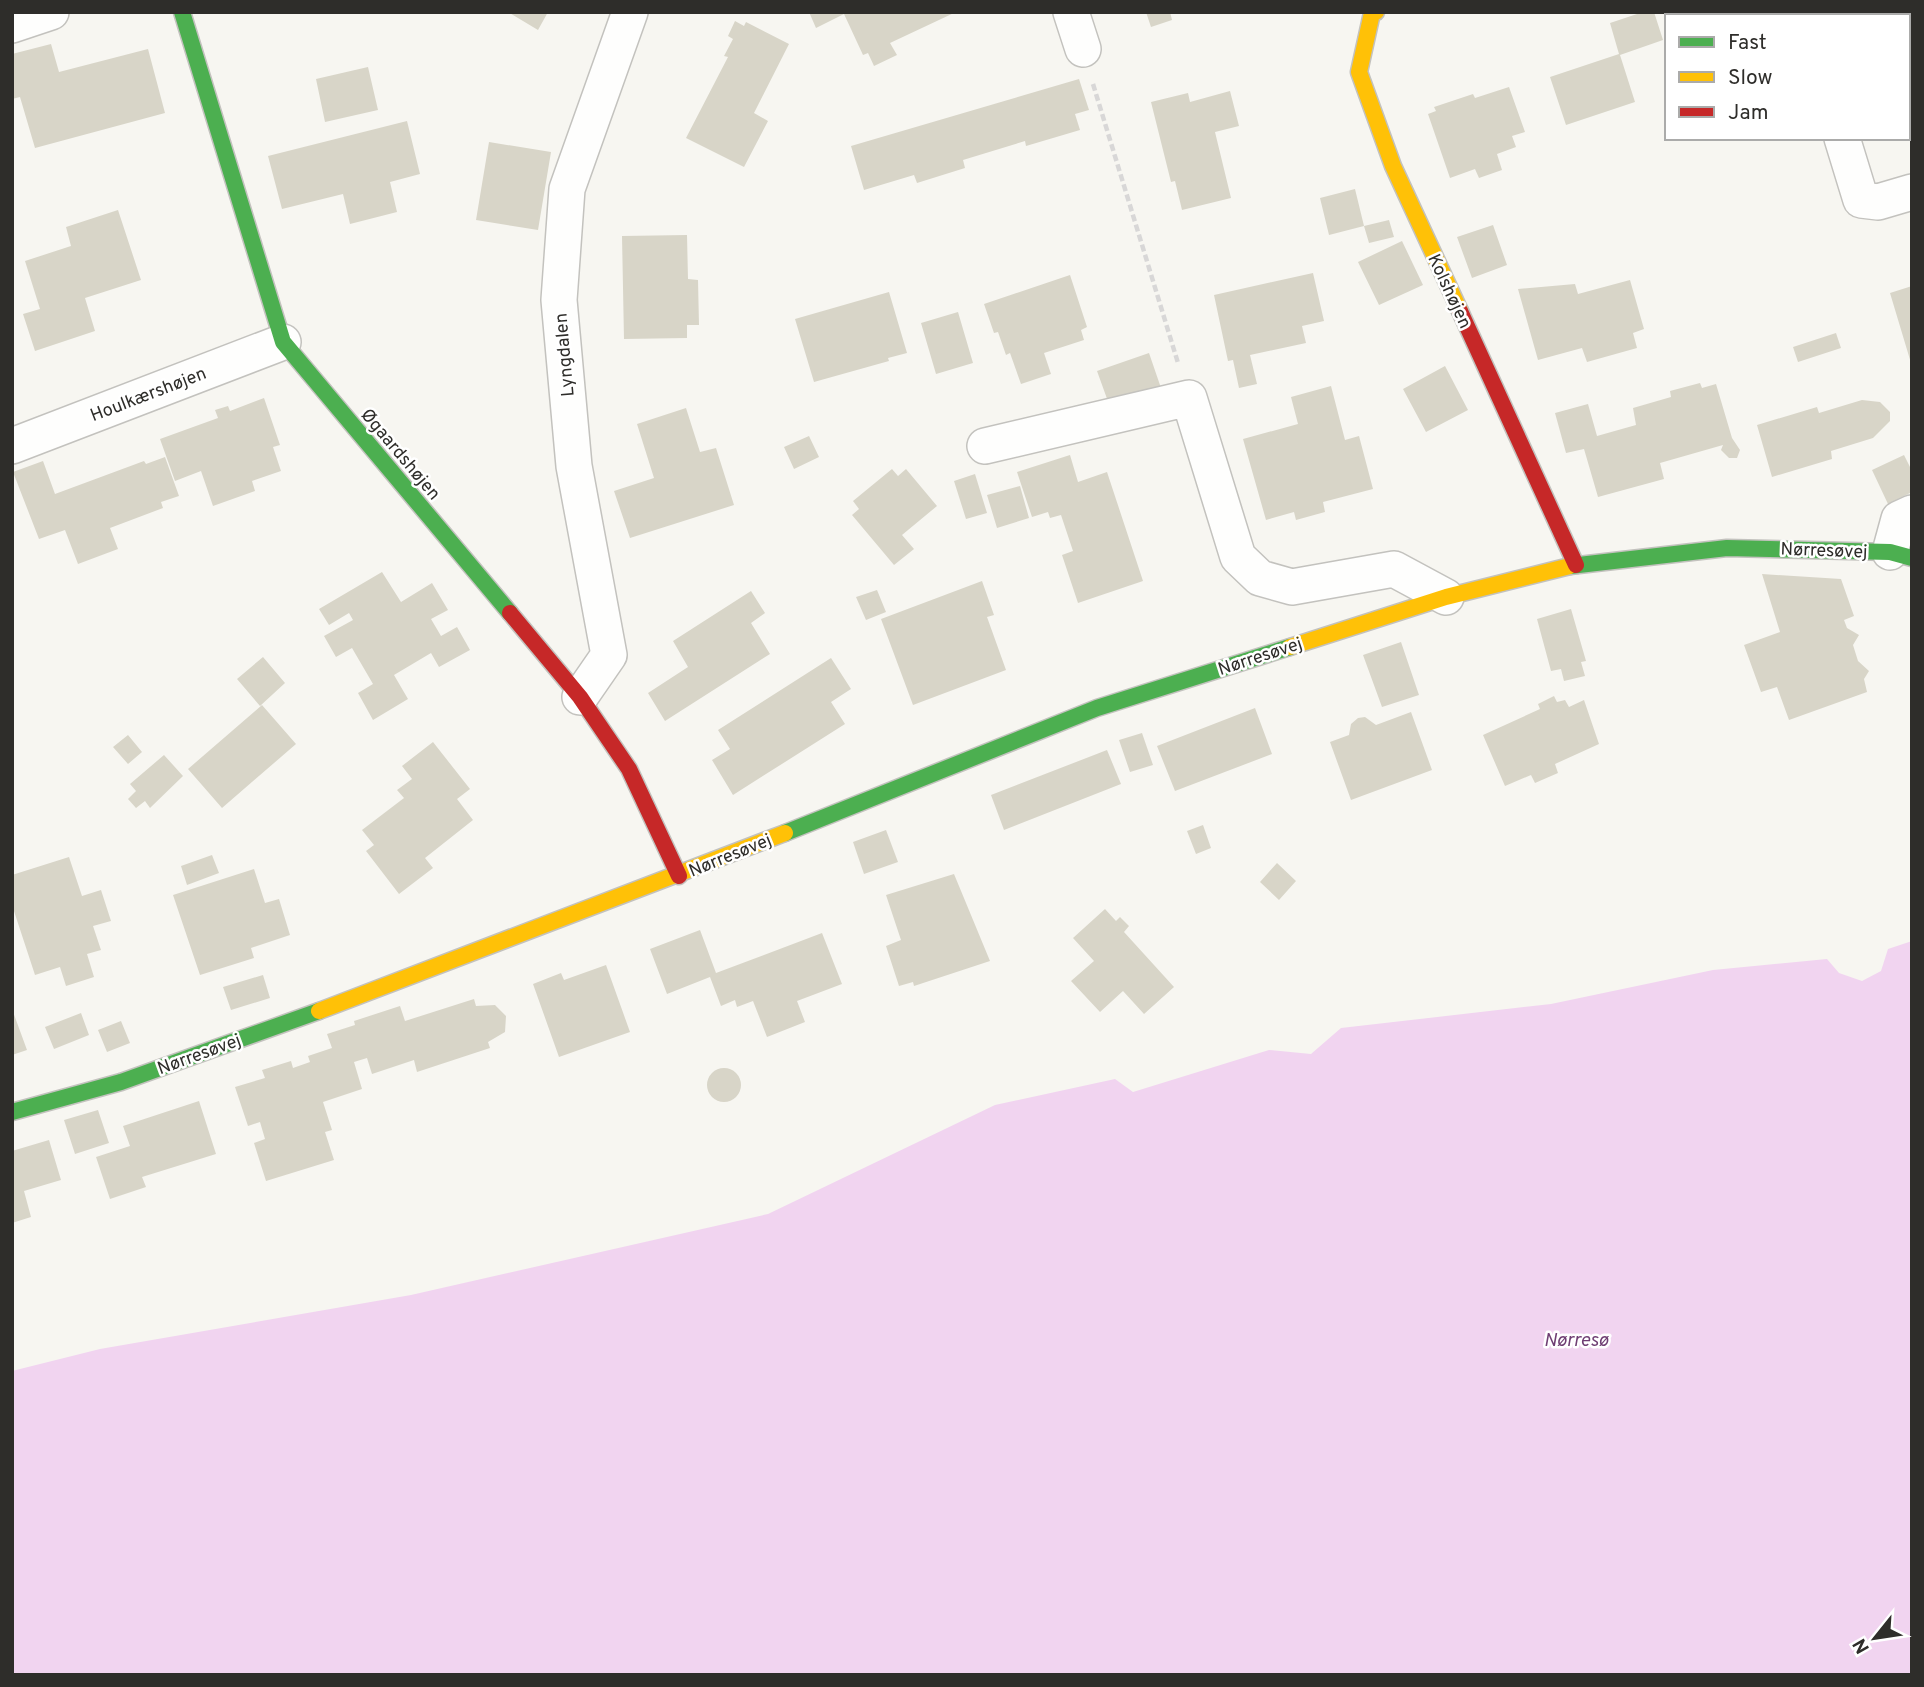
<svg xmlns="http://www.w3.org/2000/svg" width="1924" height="1687" font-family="Overpass,sans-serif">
	<rect width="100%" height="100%" fill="#f7f6f1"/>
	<path fill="#f1d4f0" d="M1912,941V1675H12V1371L100,1349L411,1295L768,1214L995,1105L1115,1079L1133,1092L1269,1050L1311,1054L1341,1028L1551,1004L1713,970L1827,959L1839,973L1862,981L1881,971L1888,949Z"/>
	<path fill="#d8d5c8" d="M508,12H548L538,30Z
		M809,12H956L890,43L897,55L874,66L868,53L863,55L844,14L816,28Z
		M1146,12H1170L1172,20L1151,27Z
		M1643,12H1654L1663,40L1620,55L1635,102L1566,125L1550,77L1619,54L1610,23Z
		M1681,12H1771L1772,16H1683Z
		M1832,12H1904L1905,16H1833Z
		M735,21L744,26L746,22L789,44L754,113L768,121L744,167L686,138L728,57L724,56L733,39L728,36Z
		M1909,29L1912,73L1908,74V29Z
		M51,44L59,72L148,49L165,113L35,148L20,97L12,99V54Z
		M368,67L378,110L325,122L316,79Z
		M1079,79L1089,110L1075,114L1080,130L1026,146L1025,141L963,160L965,168L917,183L914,175L864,190L851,146Z
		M1509,87L1525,132L1512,136L1516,147L1497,154L1502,170L1479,178L1475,169L1450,178L1428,114L1436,111L1434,107L1473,94L1475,98Z
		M1230,91L1239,126L1215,132L1231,198L1182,210L1175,181L1171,182L1151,102L1188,93L1190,102Z
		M407,121L420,174L390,182L397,212L350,224L343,194L282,209L268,156Z
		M489,142L551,152L538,230L476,220Z
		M1355,189L1364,226L1329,235L1320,198Z
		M118,210L141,280L85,298L95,331L35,351L23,314L40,309L25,261L71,246L66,227Z
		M1389,220L1394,237L1369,243L1364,226Z
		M1493,225L1507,265L1472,278L1457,237Z
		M687,235L688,279L698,280L699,325H687V338L624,339L622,236Z
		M1402,241L1423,285L1379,305L1358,262Z
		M1313,273L1324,321L1302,326L1306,343L1250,355L1257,384L1239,388L1233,360L1228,361L1214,295Z
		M1070,275L1087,327L1081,330L1084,340L1044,353L1051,374L1021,384L1010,353L1006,355L998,332L994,333L984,304Z
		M1630,280L1644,329L1633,333L1637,348L1587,362L1582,348L1538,360L1518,289L1575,284L1578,294Z
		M1912,286V363H1911L1890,293Z
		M889,292L907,353L888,358L889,361L814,382L795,319Z
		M958,312L973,363L936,374L921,323Z
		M1836,333L1841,348L1798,362L1793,347Z
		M1149,353L1161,388L1110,407L1097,371Z
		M1445,366L1468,410L1426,432L1403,389Z
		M1700,383L1702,388L1716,384L1732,438L1740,450L1737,458H1729L1721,450L1723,445L1660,463L1664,479L1598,497L1584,449L1566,453L1555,413L1588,404L1597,436L1636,425L1633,408L1671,397L1670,391Z
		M1331,386L1345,440L1359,436L1373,489L1323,502L1325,512L1296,520L1294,512L1266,520L1243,439L1298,424L1291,397Z
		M264,398L280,445L273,447L281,471L252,481L255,491L213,506L201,471L175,481L160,439L218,418L215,410L228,406L230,411Z
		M1862,400L1880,402L1890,412V421L1873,438L1831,451L1832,459L1772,477L1757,425L1817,407L1819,413Z
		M686,408L700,452L716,448L734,505L630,538L614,491L654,478L637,424Z
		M809,436L819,457L794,469L784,447Z
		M1070,455L1078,482L1107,472L1143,581L1078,603L1062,555L1073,551L1061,515L1050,518L1048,512L1032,517L1017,472Z
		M1904,455L1912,471V492L1888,504L1872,470Z
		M165,457L179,496L161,502L163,508L110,528L118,549L78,564L65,530L39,539L13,472L43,461L55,494L144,461L146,464Z
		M892,469L898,476L906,469L937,506L902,535L914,549L894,565L852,515L859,509L853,501Z
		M975,474L987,513L966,519L954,481Z
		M1020,486L1029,518L997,528L987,495Z
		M382,572L401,602L432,583L448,610L431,619L441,636L457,627L470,650L439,667L431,653L394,675L408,699L373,720L358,693L373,684L352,648L336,657L324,636L353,620L349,613L329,625L319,609Z
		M1762,574L1841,579L1854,616L1844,620L1847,628L1859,635L1853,645L1858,661L1869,671L1864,679L1867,692L1789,720L1777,687L1761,692L1744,645L1780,632Z
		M982,581L994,615L987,617L1006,670L913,705L881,619Z
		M877,590L886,612L866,620L856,597Z
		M751,591L765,613L751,623L770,654L665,721L648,693L688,667L673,641Z
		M1571,609L1586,661L1581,662L1585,676L1564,681L1561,669L1551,671L1537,619Z
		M1401,642L1419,695L1382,707L1363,655Z
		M263,657L285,683L260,706L237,679Z
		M831,658L851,689L831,702L845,724L733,795L712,760L730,749L718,730Z
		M1554,696L1557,702L1565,700L1569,707L1584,700L1599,744L1555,764L1558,773L1535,783L1531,775L1505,786L1483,735L1540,709L1538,704Z
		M262,705L296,744L222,808L188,769Z
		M1255,708L1272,754L1175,791L1157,746Z
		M1411,712L1432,770L1351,800L1330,742L1349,735L1351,724L1358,718L1365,717L1376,725Z
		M1142,733L1153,765L1130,772L1119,740Z
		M128,735L142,752L128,764L113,747Z
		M433,742L470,789L457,799L473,820L425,858L433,868L399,894L366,851L374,845L362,830L404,798L397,790L412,779L402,766Z
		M1107,750L1121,784L1004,830L991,795Z
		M164,755L183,776L150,808L145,801L136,808L128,799L136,791L130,784Z
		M1203,825L1211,848L1196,854L1187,831Z
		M886,830L898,862L864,874L853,842Z
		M212,855L219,873L187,885L181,866Z
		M69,857L82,896L101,890L111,921L93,926L101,950L87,954L94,977L66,986L60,967L35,975L12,905V875Z
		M1277,863L1296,881L1279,900L1260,882Z
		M254,869L265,903L279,899L290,935L251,948L254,958L200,975L173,895Z
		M954,874L990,961L914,986L913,982L899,986L886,946L901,940L886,895Z
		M1105,909L1116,921L1120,917L1129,926L1124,932L1174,987L1144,1014L1123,991L1100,1012L1071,981L1094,961L1073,938Z
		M700,930L716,973L822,933L842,984L797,1001L805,1022L767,1037L753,1001L737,1007L735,1000L721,1006L710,977L667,994L650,949Z
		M606,965L630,1032L559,1057L533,984L561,973L564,980Z
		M263,975L270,998L231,1010L223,987Z
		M474,999L476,1006L495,1005L506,1016L505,1032L488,1042L490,1048L417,1072L414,1060L372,1074L367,1058L354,1062L362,1089L323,1102L332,1130L325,1132L334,1160L266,1181L254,1143L265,1139L260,1122L248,1126L235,1087L265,1078L262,1070L291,1061L293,1068L310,1062L308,1056L332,1048L327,1034L355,1025L354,1021L400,1006L405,1021Z
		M12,1009L27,1050L12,1055Z
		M81,1013L89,1035L54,1049L45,1027Z
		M121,1021L130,1043L107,1052L98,1030Z
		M707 1085a17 17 0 1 1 34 0a17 17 0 1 1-34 0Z
		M199,1101L216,1154L142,1177L146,1187L110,1199L96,1157L130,1146L123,1126Z
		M98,1110L109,1143L75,1154L64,1120Z
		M49,1140L61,1180L24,1191L31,1217L12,1223V1151Z"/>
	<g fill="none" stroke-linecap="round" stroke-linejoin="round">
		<defs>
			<path id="street" d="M1071,12L1083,49
				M1802,12L1804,16
				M12,25L51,12
				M1842,138L1861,200L1878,202L1912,192
				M12,446L283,342
				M985,446L1189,398L1238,557L1260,578L1292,587L1394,569L1446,597
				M1890,552L1899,519L1912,513
				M580,697L609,655L574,466L559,300L567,189L630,12"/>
			<path id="fast" d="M182,12L283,342L510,613
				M1570,566L1727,548L1890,552L1912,558
				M785,833L1097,708L1290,647
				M12,1112L121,1082L319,1011"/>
			<path id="slow" d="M1376,12L1372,13L1359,72L1393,166L1460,311
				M1290,647L1446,597L1570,566
				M319,1011L785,833"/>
			<path id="jam" d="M1460,311L1576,565
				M510,613L580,697L629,769L679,876"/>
		</defs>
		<use href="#street" stroke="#c3c2be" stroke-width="38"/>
		<use href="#fast" stroke="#c3c2be" stroke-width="19"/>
		<use href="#slow" stroke="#c3c2be" stroke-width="19"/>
		<use href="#jam" stroke="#c3c2be" stroke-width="19"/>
		<path stroke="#d8d7d7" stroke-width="4.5" stroke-dasharray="7 3.5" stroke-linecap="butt" d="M1093,84L1178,363"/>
		<use href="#street" stroke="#fefefd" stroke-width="35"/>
		<use href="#fast" stroke="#4caf50" stroke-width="16"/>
		<use href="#slow" stroke="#ffc107" stroke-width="16"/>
		<use href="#jam" stroke="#c62828" stroke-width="16"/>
	</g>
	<g text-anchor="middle" stroke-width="5" stroke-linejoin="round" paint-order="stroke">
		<g font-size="18" fill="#2e2d2a" stroke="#fff">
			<text transform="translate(1450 291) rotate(65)" y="6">Kolshøjen</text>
			<text transform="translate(564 355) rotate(-95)" y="6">Lyngdalen</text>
			<text transform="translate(148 394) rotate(-21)" y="6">Houlkærshøjen</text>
			<text transform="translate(401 454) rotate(50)" y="6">Øgaardshøjen</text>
			<text transform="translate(1824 550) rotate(2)" y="6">Nørresøvej</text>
			<text transform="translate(1260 656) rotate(-18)" y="6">Nørresøvej</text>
			<text transform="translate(730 855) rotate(-22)" y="6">Nørresøvej</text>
			<text transform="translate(199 1054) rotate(-20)" y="6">Nørresøvej</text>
		</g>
		<g font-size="19" font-style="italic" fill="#6f3e73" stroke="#fff">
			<text x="1576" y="1346">Nørresø</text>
		</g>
	</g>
	<rect width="1924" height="1687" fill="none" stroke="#2e2d2a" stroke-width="28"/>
	<rect x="1665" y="14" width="245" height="126" fill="#ffffff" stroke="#ababaa" stroke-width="2"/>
	<rect x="1679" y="37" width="35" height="10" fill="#4caf50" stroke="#ababaa" stroke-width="2"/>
	<text x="1728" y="49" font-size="21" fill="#2e2d2a">Fast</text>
	<rect x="1679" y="72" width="35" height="10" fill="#ffc107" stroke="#ababaa" stroke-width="2"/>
	<text x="1728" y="84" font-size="21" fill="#2e2d2a">Slow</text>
	<rect x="1679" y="107" width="35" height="10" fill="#c62828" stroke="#ababaa" stroke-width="2"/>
	<text x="1728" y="119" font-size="21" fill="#2e2d2a">Jam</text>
	<g transform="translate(1875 1638) rotate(240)" stroke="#ffffff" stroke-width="5" paint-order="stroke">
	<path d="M0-5L12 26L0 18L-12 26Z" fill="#2e2d2a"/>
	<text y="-10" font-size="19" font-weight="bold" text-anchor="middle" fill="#2e2d2a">N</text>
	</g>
</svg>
